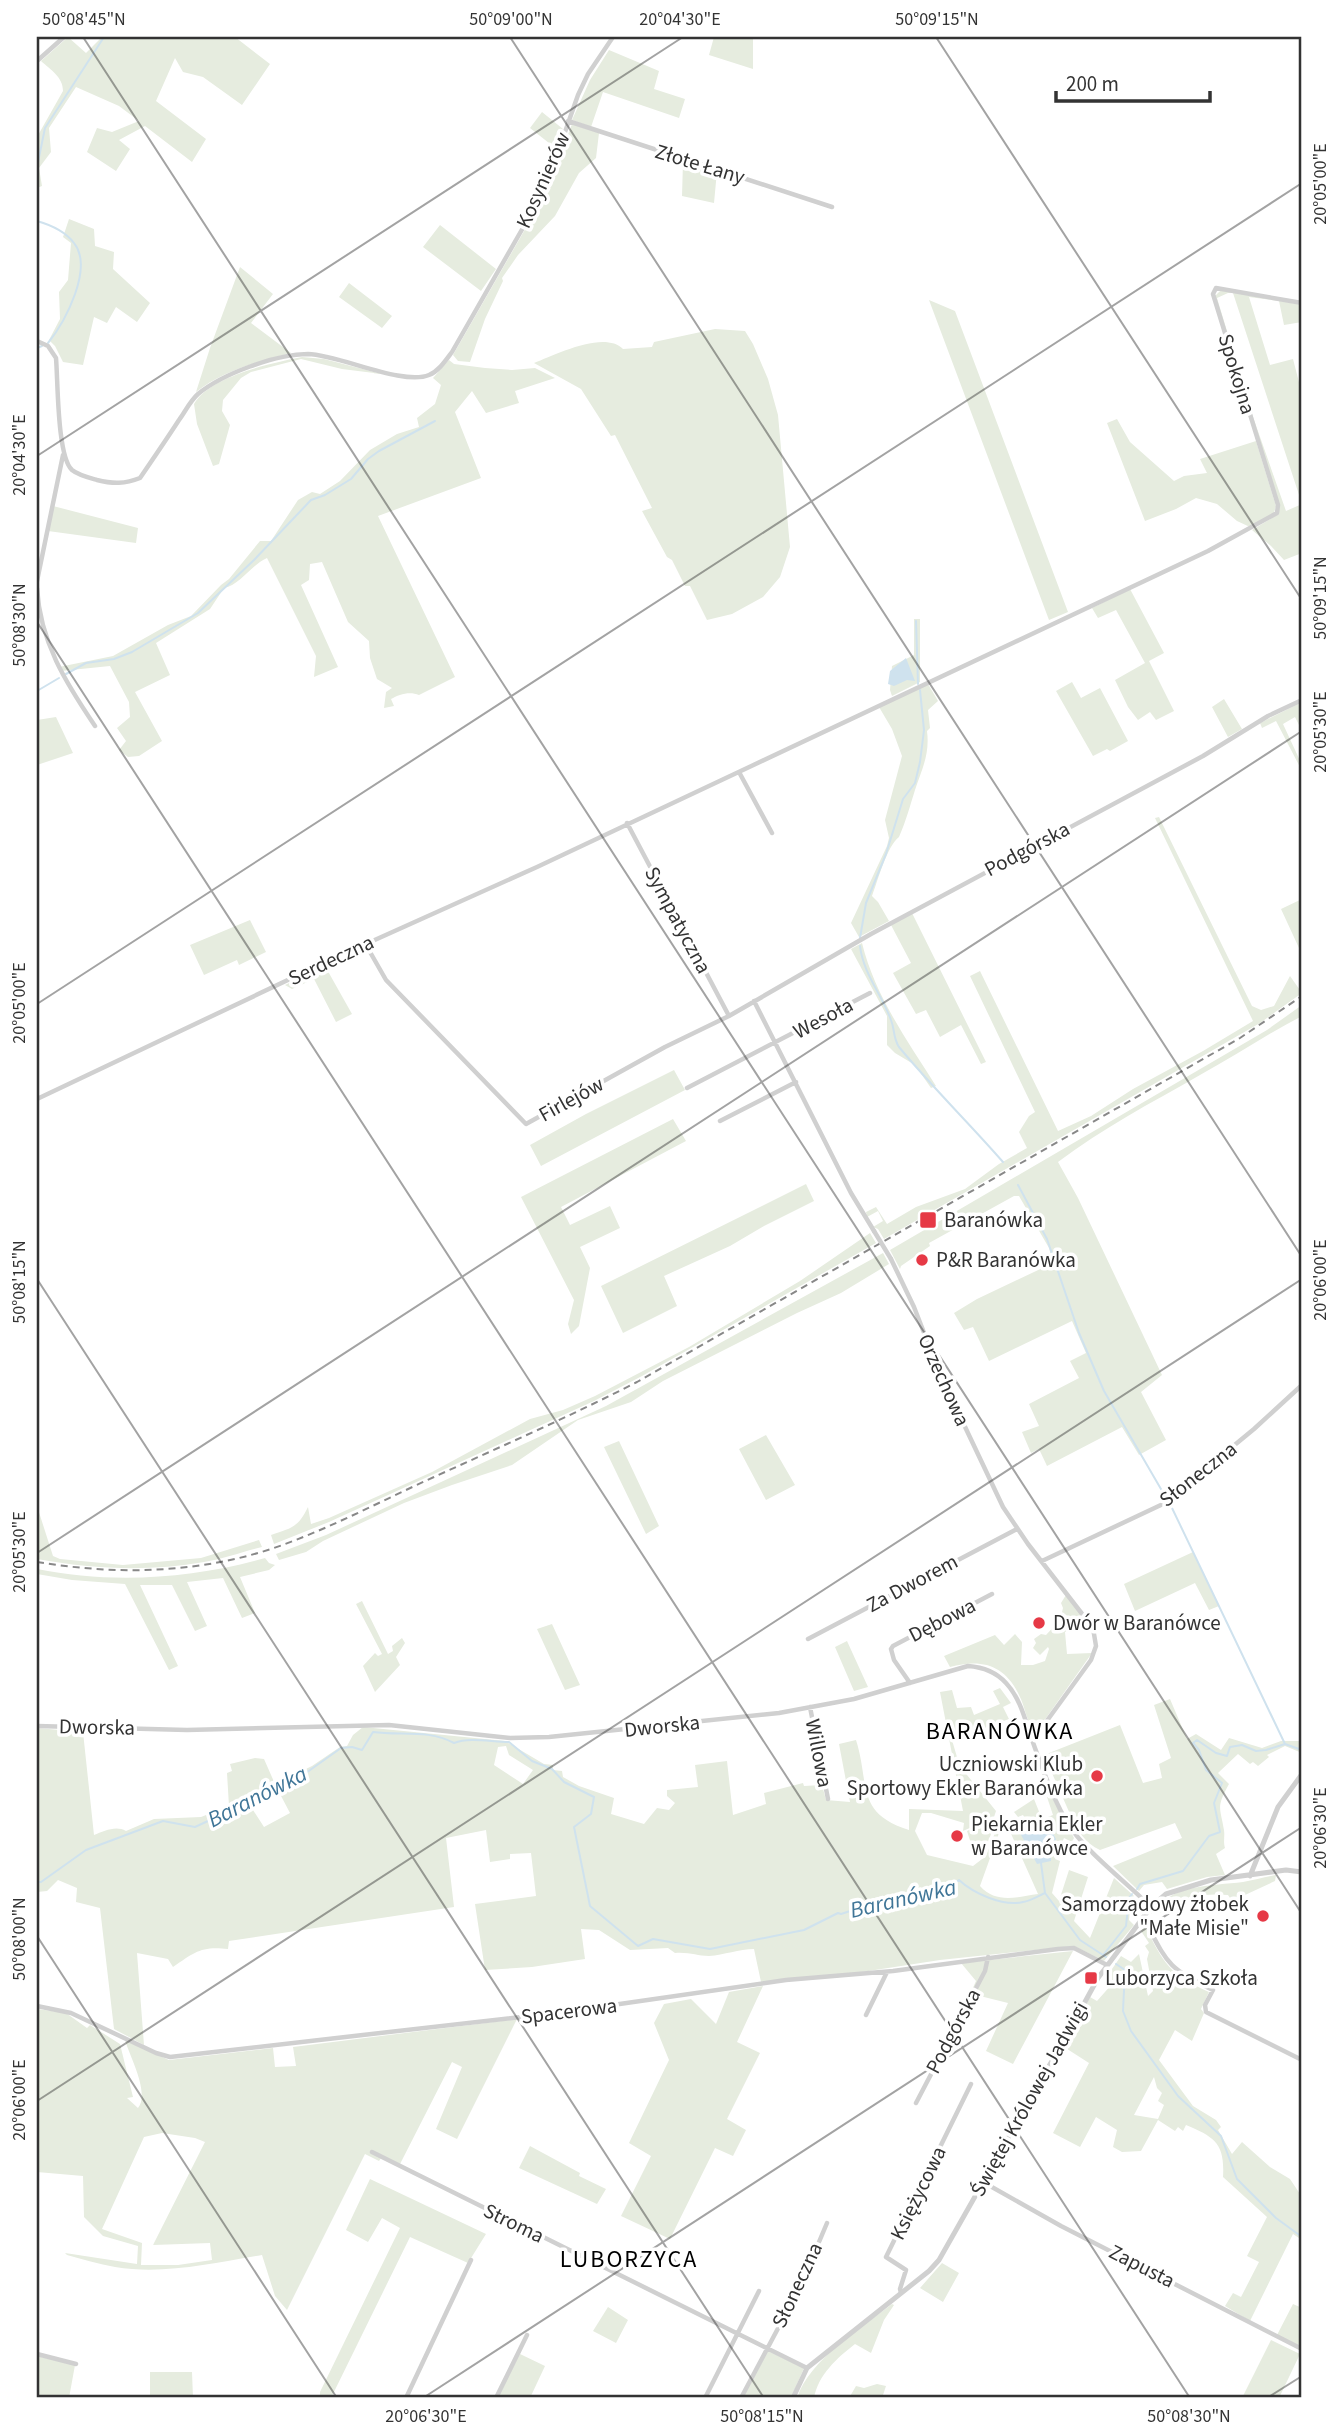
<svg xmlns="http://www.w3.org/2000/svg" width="1339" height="2435" font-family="'Source Sans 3',sans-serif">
	<rect width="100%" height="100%" fill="#fff"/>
	<path fill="#e6ecdf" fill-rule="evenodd" d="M68,37L86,53L102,37H235L270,64L242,105L203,77L183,72L175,58L156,101L206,139L192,162L145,126L119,140L130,149L116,171L87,152L97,128L112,132L139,121L119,106L76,87L49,128L51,152L39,168L42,186L37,188V137L63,91C63,77 51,70 41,61Z
		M714,37L735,39L736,37H753V69L709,55Z
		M609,50L659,71L654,89L685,99L679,118L603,92L591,127L572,120L590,80Z
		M542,112L563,129L550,167L532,207L554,147L530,128Z
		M572,124L599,133L596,158L579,173L555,216L518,255L502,278L503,281L485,319L470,362L458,361L453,355L539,205L552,177Z
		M683,162L717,171L714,203L682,196Z
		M69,219L94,229L95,246L114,252L113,269L150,303L137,322L116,307L107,323L94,317L83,365L63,362L55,346L49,340L60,319L59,292L68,280L71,243L63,237Z
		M440,225L496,269L481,291L423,247Z
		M240,267L273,294L251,323L291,353C257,362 224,370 196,392L210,348Z
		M349,283L392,316L382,328L339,297Z
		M1221,290L1302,305V322L1284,325L1279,301L1249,297L1270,365L1293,359L1302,394V553L1284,560L1271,546L1252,530L1277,515L1280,506L1215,296ZM1228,293H1233L1302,504L1286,511L1253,417L1217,298Z
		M929,300L955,311L1068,612L1049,620Z
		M715,329L745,331L753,344L768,379L778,415L790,547L780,577L763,597L732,614L707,620L690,586H685L672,560L667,557L642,511L652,508L615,435L611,436L581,389L534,363C555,355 604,330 623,349L652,347L654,342Z
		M302,357L324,359L382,374L342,369L301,359L251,372L241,378L223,400L222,411L230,425L219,464L213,466L197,424L194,404C210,376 272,363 302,357Z
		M449,360L454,364L485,368L512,370L535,368L555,378L515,391L519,403L486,413L472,391L455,412L481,478L378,516L455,677L419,695C410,691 399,694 391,699L394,706L384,708L386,692L392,688L377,679L370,658L369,641L348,622L322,562L310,564L309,580L301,585L338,667L314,677L316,656L267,558C251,565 240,585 224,588L210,609L156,643L170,675L135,692L162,741L139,756L128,757L119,750L126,741L117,728L130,717L129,702L110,666L61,671L59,667L113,656L168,625L191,616L221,585L229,579L260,541H271L298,500L312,492L320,494L340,481L370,450L397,434L419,427L417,418L435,404L441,385L433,378Z
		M1117,419L1130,442L1174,481L1184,476L1207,473L1200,459L1256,441L1276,506L1274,513L1250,527L1237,521L1217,504L1196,498L1176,509L1145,521L1107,423Z
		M53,506L138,528L136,543L48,531Z
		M1130,589L1164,653L1149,661L1174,711L1156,720L1150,712L1138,720L1128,707L1115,680L1145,663L1116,610L1098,618L1092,608Z
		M914,619H920V682L892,696L890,690L892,666L914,655Z
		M1072,682L1081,698L1100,688L1128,741L1110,751L1107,749L1093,756L1056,691Z
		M928,684L938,701L928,710L930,728L927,731C930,754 922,769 915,790C910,806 906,821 899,837C887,846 878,880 872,896L878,902L889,921L859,937L851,923L887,846L889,838L885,820L902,756L892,729L879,707Z
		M1224,699L1242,729L1228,737L1212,707Z
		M1302,702V731L1295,717L1283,724L1302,765V771L1276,721L1262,728L1260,723Z
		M56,717L73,753L37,765V720Z
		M1159,817L1252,1006L1261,1010L1274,1006L1290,976L1302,993L1260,1023L884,1239L878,1229L873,1227L883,1221L878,1211L867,1217L866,1212L876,1207L887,1224L916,1207L965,1189L999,1164L1027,1148L1019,1132L1029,1116L1035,1112L970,976L980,971L1058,1131L1091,1116L1133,1089L1203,1051L1253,1021L1155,818Z
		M1302,899V946L1299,948L1281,909Z
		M912,913L986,1062L981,1064L961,1025L940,1037L926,1010L916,1014L893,973L911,963L891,925Z
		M250,920L266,952L239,965L237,960L204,975L190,945Z
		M862,943C875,996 907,1040 936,1086L931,1088L915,1065L895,1053L887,1045V1016L851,949Z
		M325,966L352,1014L336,1022L314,979L292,989L285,985Z
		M1302,1005V1016C1267,1034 1235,1056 1200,1075C1151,1103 1103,1128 1058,1162L1078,1198L1162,1375L1141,1392L1166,1440L1139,1455L1122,1427L1047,1466L1039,1449L1031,1453L1022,1432L1039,1426L1029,1404L1079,1378L1070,1361L1086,1353L1072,1321L989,1361L973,1327L964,1330L954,1313L977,1299L1053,1263L1049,1248L1019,1196H1014L929,1243L930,1246L901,1266L900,1269L890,1250L1267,1030Z
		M674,1070L685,1090L541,1166L530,1145L586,1114Z
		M673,1119L686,1141L561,1207L570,1225L610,1206L620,1228L580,1247L590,1268L579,1326L571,1334L568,1324L574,1300L521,1197Z
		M806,1184L814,1201L764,1226L730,1246L664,1276L677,1306L623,1333L601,1286Z
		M870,1233L876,1243L642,1376L594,1401L329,1522L274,1544L271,1535C291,1528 298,1528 308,1507L311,1524L329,1518L432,1472L530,1419L563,1410L595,1396L689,1347L800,1281Z
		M883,1253L889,1264L841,1293L797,1313L663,1381L631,1402L578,1420L512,1465L452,1485L404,1503L323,1541L306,1552L279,1560L276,1554L326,1535L606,1406Z
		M766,1435L795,1485L766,1500L739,1449Z
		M619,1441L659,1526L646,1534L604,1447Z
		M37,1506L53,1556L60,1559L123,1565L201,1558L259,1540L262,1547C242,1552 223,1559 204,1562C148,1572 92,1569 37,1559Z
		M1193,1552L1219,1606L1209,1610L1195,1583L1135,1611L1124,1584Z
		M265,1558L269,1563L275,1565L269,1570L240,1577L255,1613L242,1618L223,1578L187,1582L207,1626L195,1631L172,1585H140L178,1666L169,1670L125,1584L72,1580L37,1574V1569C111,1584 192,1579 265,1558Z
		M1066,1595L1086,1620L1065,1632L1067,1654L1092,1653L1039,1728L1034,1730C1026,1721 1025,1706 1019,1695C1004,1664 981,1659 950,1667L944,1656L995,1635L1004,1645L1015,1634L1022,1642L1021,1665H1033L1045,1661L1049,1649L1048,1647L1040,1655L1033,1648L1036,1643L1034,1639L1041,1634L1046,1635L1060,1620L1063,1608L1061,1603Z
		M362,1601L388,1654L393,1651L392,1646L402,1638L405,1643L396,1657L400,1665L375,1692L363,1666L375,1653L378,1656L382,1654L356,1604Z
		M552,1624L580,1685L565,1690L537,1629Z
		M847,1641L868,1687L854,1691L835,1647Z
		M1000,1688L1011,1703L1003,1707L1009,1719L952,1740L959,1764L968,1765L963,1770L996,1811L994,1817L963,1831L964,1823L931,1813H922L915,1831L927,1855L973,1866L986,1856L996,1830L1007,1819L1018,1831L1027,1822L1023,1815L1018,1817L1014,1812L1034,1799L1042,1819L1053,1815L1047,1797H1052L1074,1838L1072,1842L1064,1838L1055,1859L1060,1861L1052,1893L1059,1901L1069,1870L1088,1877L1074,1921L1090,1938L1114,1878L1134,1896L1131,1899L1129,1920L1134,1925L1104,1961L1074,1946L940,1960L862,1972L761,1982L754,1949C739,1949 724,1955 709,1956C697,1956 690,1952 675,1953L668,1948L630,1950L599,1930L581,1929L585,1959L532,1967L485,1970L475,1904L536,1896L531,1853L510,1854V1859L490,1862L486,1830L446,1838L454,1907L229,1941L228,1949C201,1946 195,1952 173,1967L168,1959L137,1953L144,2045L114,2029L100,1908L76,1902L77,1888L58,1880L47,1891L37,1892V1728L83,1732L94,1835C104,1831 116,1825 126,1831L154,1819L201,1817L229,1806L227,1773L232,1771L230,1764L255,1758L264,1759L275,1784L312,1766L340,1747L347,1746L353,1735L363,1727L505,1741L544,1764L553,1765V1770L562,1771L563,1777L579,1786L614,1798L611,1814L644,1824L657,1808L669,1810L675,1803L667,1796V1790L698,1787L695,1765L727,1761L733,1815L766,1804L764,1793L803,1783L804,1786L822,1785L826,1800L850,1802L839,1744L856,1740C870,1784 855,1813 909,1830V1809L963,1811L940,1692L952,1690L957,1708L971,1707L974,1715L1000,1704L993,1691ZM506,1746L509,1755L533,1770L523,1784L494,1765L498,1747ZM280,1794L290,1813L264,1827L253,1810L259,1804ZM1008,1827L1038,1894C1017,1897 996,1904 980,1886L999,1833Z
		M1170,1699L1187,1739L1196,1734L1221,1750L1229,1738L1262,1748L1281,1741H1301L1302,1753L1285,1746L1267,1755L1269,1757L1258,1766L1253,1762L1250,1764L1238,1754L1218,1773L1229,1784C1216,1808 1220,1806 1224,1830C1225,1837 1223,1841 1225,1848L1216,1854L1225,1875L1207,1877L1167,1889L1162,1882L1144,1885L1139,1891L1113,1866L1182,1838L1175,1823L1100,1850C1085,1844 1077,1828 1068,1815L1070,1814L1044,1755L1120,1725L1143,1783L1162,1778L1159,1764L1171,1758L1154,1705Z
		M993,1819L995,1821C991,1832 989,1848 978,1853L973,1850L967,1831Z
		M1276,1875L1275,1881L1232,1901L1228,1895C1217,1894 1205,1894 1194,1897C1178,1902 1167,1914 1151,1914C1170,1884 1212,1886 1243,1882C1254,1880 1265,1877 1276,1875Z
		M1145,1926C1164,1964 1169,1974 1209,1992L1201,2009L1204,2013L1192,2041L1175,2030L1159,2060L1193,2106L1216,2120L1221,2127L1218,2130L1232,2154L1242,2142L1270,2167L1290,2179L1302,2197V2240L1293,2234L1250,2321L1225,2306L1233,2293L1241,2297L1259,2262L1247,2256L1267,2217L1223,2177C1225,2144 1215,2137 1186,2125L1183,2131L1178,2127L1175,2131L1158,2120L1141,2151L1122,2152L1113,2147L1117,2130L1096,2117L1080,2147L1053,2133L1089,2063L1064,2047L1090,1997L1097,2001L1112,1984V1969L1121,1956L1131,1962L1139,1954L1148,1996L1153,1991L1147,1959L1149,1952L1145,1946L1149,1943L1141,1931ZM1154,2077L1157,2088L1162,2093L1158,2101L1164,2105L1158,2119L1134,2115Z
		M1073,1951L1013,2064L986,2051L1008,2003L976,1995L971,1992L976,1981L961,1963Z
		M763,1986L737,2042L760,2053L727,2119L746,2130L733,2156L715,2148L670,2239L621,2216L651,2156L629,2143L669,2060L654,2023L664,2004L691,1999L716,2024L729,1992Z
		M37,2009L66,2013L87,2028L90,2025L120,2044L133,2097L127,2098L138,2108C150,2093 130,2057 125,2040L169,2060L273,2048L275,2067L296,2066L293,2047L517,2019L457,2139L436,2129L462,2067L452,2062L399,2166L381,2158L379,2161L365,2154L287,2310L275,2296L262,2255C213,2263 164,2275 115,2267C99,2264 82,2259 67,2255L65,2253L137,2264L138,2246L103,2236L84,2217L83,2176L37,2172ZM162,2133L195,2138L205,2142L153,2245L210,2243L212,2260L178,2265H141L142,2243L102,2229L144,2137Z
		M530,2146L580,2173L579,2176L606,2189L597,2204L519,2168Z
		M370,2179L486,2234L468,2263L410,2237L331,2398H320V2392L400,2228L382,2218L368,2242L346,2230Z
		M942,2263L959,2273L943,2302L920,2288Z
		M892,2304L894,2305L884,2320L871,2353L855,2344C837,2358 818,2375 814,2398H797C810,2359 860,2329 892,2304Z
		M1293,2304L1302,2308V2347L1277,2335Z
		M608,2307L628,2320L616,2343L593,2331Z
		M1271,2340L1300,2354L1279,2398H1242Z
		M768,2351L804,2368L791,2398H743Z
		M520,2354L545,2366L530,2398H497Z
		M37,2356L75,2365L69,2398H37Z
		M150,2372H192L193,2398H150Z
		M877,2384L886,2386L882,2398H849L856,2386L864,2388Z"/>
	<path fill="#cfe2ee" d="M906,658L915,681L907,680L894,686L888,684L890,671Z
		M1042,1824L1049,1826L1056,1839L1051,1851V1861L1037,1864L1020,1833L1033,1825Z"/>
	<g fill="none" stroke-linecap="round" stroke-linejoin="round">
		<path stroke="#cfe2ee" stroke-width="2" d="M37,167L45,128L104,37
			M37,221C51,225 65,231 74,243C94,268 65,322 48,343
			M37,348L42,346
			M916,621L918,684
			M66,674L86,663L114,659L132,652L198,613L254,560L311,500L325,495L351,479L368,459L379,451L435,421
			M37,691L59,678
			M860,938L866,903L886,854L903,799L915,783L920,762L924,730L920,690
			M860,946C863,973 882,995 891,1020C895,1030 893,1038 899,1047C932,1087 969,1123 1003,1162
			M1018,1185L1047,1239L1079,1333L1104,1391L1172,1508L1285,1744
			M1041,1863L1045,1893
			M37,1882H41L86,1850L163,1821L195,1827L296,1780L341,1748L352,1747L362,1750L373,1732C401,1736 428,1729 454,1743C470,1737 491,1742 509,1742L532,1761L552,1769L564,1782L594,1797L591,1814L574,1827L590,1906L638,1946L653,1939L710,1949L804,1930L838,1913L841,1914L899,1895L908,1898L934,1886L947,1888L959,1880C973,1893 1003,1907 1023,1902C1031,1901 1038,1896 1045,1893L1080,1940L1106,1957
			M1137,1889L1140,1884L1183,1871L1209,1836L1220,1832L1214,1803L1222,1783L1206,1770L1199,1750L1193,1743L1197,1740L1216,1753L1227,1756L1230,1747L1242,1745L1256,1751L1266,1750L1285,1744L1302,1750
			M1104,1954L1126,1926L1129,1898L1132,1894
			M1116,1964L1125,1970L1123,2011L1131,2031L1178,2096L1221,2136L1237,2179L1276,2218L1302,2237"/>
		<path stroke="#d0d0d0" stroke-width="4.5" d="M37,61L64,37
			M568,121L832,207
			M37,341L48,346L56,358C58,381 57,456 72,470C78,475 90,478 97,480C113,484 125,484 140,478C153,459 166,440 179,420C185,412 190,401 198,394C222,374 276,354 308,354C340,355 403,386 429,375C439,371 446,360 452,352L532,212L552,169L578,95L588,74L613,37
			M37,581L63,455
			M37,588C40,642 66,683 95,726
			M739,772L772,833
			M627,823L729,1016
			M366,945L386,980L526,1124L665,1047L729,1016L871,934L1203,756L1268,716L1302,700
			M754,1001L851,1193L874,1231
			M687,1088L870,993
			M37,1099L328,961L537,867L1208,551L1277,513L1278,505L1213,294L1216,288L1302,303
			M720,1121L796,1082
			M891,1259L914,1307L940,1374L1003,1507L1028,1544L1093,1628L1096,1646L1091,1660L1033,1740
			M1042,1561L1163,1504L1254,1429L1302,1385
			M808,1639L1017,1529
			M910,1683L894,1660L891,1649L893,1646L992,1594
			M810,1707L828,1799
			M37,1726L187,1730L389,1725L510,1738L549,1737L779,1713L854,1699L968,1666C982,1667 996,1672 1006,1683C1020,1698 1025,1719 1031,1737C1042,1767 1053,1800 1070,1827C1087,1852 1128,1884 1151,1907
			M1143,1917C1167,1962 1166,1968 1213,1990L1205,2005L1206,2012L1302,2060
			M37,2006L71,2013L156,2053L170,2057L564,2012L786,1980L893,1971L1058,1949L1074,1948L1107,1965
			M866,2015L887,1972
			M916,2103L985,1971L988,1957
			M372,2152L807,2368
			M983,2182L1061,2226L1302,2349
			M901,2293L900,2289L906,2270L886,2257L971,2084
			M37,2354L76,2364
			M406,2398L471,2260
			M496,2398L527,2335
			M705,2398L759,2291
			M741,2398L800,2287L827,2223"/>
		<path stroke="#d0d0d0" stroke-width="5" d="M1250,1876L1278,1807L1302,1774
			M793,2398L807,2368L929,2271L939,2260L1074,2022L1098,1978L1151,1907L1166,1894L1211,1880L1286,1870L1302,1872"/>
		<path stroke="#888" stroke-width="2" stroke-dasharray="7 5" stroke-linecap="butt" d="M37,1562C116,1575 196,1574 274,1548C329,1529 381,1501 434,1477C502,1446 571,1416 637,1382L1240,1038L1302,996"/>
		<path stroke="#d0d0d0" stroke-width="4.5" d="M874,1231L891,1259"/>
	</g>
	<path fill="none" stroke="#333" stroke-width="2" stroke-opacity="0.45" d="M83,37L1302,1914M510,37L1302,1257M936,37L1302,600M37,456L683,37M37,622L1190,2398M37,1004L1302,183M37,1279L764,2398M37,1553L1302,731M37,1936L337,2398M37,2101L1302,1279M423,2398L1302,1827M1267,2398L1302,2376"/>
	<g fill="#e63946" stroke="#fff" stroke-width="2.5">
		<rect x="919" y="1211" width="18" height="18" rx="3.5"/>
		<circle cx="922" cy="1260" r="7"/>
		<circle cx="1039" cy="1623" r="7"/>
		<circle cx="1097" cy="1776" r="7"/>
		<circle cx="957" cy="1836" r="7"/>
		<circle cx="1263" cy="1916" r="7"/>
		<rect x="1084" y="1971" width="14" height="14" rx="3.5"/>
	</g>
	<g text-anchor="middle" stroke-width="7" stroke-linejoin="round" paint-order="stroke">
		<g font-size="21" fill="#333" stroke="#fff">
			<text transform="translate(700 164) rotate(17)" y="7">Złote Łany</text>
			<text transform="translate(543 180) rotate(-66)" y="7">Kosynierów</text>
			<text transform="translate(1237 374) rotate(73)" y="7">Spokojna</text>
			<text transform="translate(1027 849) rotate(-28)" y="7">Podgórska</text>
			<text transform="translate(678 920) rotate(62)" y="7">Sympatyczna</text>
			<text transform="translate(331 960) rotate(-25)" y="7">Serdeczna</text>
			<text transform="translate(823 1018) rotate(-28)" y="7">Wesoła</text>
			<text transform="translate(571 1099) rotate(-29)" y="7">Firlejów</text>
			<text transform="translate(944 1380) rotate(66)" y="7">Orzechowa</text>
			<text transform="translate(1198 1474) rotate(-38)" y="7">Słoneczna</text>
			<text transform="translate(912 1583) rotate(-28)" y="7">Za Dworem</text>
			<text transform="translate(942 1620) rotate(-27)" y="7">Dębowa</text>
			<text transform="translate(662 1726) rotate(-6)" y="7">Dworska</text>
			<text transform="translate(97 1727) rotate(1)" y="7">Dworska</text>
			<text transform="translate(819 1753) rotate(79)" y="7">Willowa</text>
			<text transform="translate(569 2011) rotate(-7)" y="7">Spacerowa</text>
			<text transform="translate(953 2031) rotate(-62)" y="7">Podgórska</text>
			<text transform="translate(1029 2099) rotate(-61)" y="7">Świętej Królowej Jadwigi</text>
			<text transform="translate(918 2193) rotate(-64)" y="7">Księżycowa</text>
			<text transform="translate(514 2223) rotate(26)" y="7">Stroma</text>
			<text transform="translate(1142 2266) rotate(27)" y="7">Zapusta</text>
			<text transform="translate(797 2285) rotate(-65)" y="7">Słoneczna</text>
		</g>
		<g font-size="21" fill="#333" stroke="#fff" text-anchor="start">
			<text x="944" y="1227">Baranówka</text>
			<text x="936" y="1267">P&amp;R Baranówka</text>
			<text x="1053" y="1630">Dwór w Baranówce</text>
			<text x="1083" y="1771" text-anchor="end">Uczniowski Klub<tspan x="1083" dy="24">Sportowy Ekler Baranówka</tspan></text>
			<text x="971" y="1831">Piekarnia Ekler<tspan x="971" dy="24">w Baranówce</tspan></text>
			<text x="1249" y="1911" text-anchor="end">Samorządowy żłobek<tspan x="1249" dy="24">"Małe Misie"</tspan></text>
			<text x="1105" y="1985">Luborzyca Szkoła</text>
		</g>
		<g font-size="23" font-style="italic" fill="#3f7597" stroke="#fff">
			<text transform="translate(257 1796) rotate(-27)" y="8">Baranówka</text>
			<text transform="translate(903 1898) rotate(-13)" y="8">Baranówka</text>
		</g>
		<g font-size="24" letter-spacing="2" fill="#000" stroke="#fff">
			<text x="1000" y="1739">BARANÓWKA</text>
			<text x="629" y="2267">LUBORZYCA</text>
		</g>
	</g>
	<rect width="1339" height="2435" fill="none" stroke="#ffffff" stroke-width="77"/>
	<path d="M1056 91v10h154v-10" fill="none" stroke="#333333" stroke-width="3.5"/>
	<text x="1066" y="91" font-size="21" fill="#333333" stroke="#ffffff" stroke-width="5" paint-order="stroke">200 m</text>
	<rect x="38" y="38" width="1262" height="2358" fill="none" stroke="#333" stroke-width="2.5"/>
	<g font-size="18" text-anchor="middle" fill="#333">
		<text x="84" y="25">50°08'45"N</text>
		<text x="511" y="25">50°09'00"N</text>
		<text x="680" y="25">20°04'30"E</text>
		<text x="937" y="25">50°09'15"N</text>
		<text transform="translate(1320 184) rotate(-90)" y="6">20°05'00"E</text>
		<text transform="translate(19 455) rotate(-90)" y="6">20°04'30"E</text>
		<text transform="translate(1320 598) rotate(-90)" y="6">50°09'15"N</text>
		<text transform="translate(19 625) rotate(-90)" y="6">50°08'30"N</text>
		<text transform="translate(1320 732) rotate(-90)" y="6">20°05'30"E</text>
		<text transform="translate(19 1003) rotate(-90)" y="6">20°05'00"E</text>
		<text transform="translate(1320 1280) rotate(-90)" y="6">20°06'00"E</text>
		<text transform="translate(19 1282) rotate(-90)" y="6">50°08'15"N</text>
		<text transform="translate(19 1552) rotate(-90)" y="6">20°05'30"E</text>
		<text transform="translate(1320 1828) rotate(-90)" y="6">20°06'30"E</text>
		<text transform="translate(19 1939) rotate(-90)" y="6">50°08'00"N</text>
		<text transform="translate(19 2100) rotate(-90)" y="6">20°06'00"E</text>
		<text x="426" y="2422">20°06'30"E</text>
		<text x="762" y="2422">50°08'15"N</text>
		<text x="1189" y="2422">50°08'30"N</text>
	</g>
</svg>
